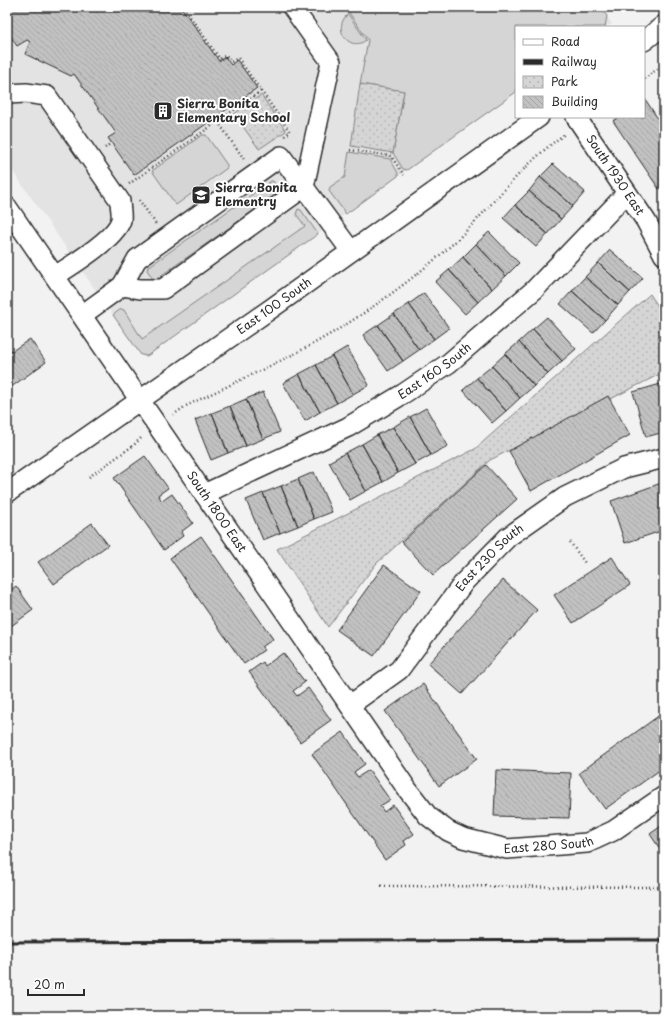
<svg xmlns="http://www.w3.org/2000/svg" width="671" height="1023" font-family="'Playpen Sans',sans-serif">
	<defs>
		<pattern id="park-dots" width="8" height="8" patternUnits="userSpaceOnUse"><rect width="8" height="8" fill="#d5d5d5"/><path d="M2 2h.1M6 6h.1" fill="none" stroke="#b7b7b7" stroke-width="1.8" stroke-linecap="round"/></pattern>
		<pattern id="building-back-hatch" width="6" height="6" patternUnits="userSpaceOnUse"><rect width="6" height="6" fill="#c1c1c1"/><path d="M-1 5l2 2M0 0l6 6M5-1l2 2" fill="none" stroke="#a6a6a6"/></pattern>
	</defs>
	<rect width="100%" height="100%" fill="#f2f2f2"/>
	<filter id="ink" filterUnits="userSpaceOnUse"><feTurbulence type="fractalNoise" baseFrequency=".025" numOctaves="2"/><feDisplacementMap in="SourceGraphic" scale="8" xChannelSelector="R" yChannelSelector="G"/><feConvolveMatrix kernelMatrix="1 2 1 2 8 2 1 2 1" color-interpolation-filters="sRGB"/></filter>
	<g filter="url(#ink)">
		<path fill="#e3e3e3" d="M7,7H600L612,24L606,27H516V92L147,356L141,355L7,163Z"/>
		<path fill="#d5d5d5" stroke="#808080" d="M345,7H600L607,16L605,27H516V92L407,170L403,169L393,153L404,91L360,84L368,40Z
			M348,14L366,40C350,53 331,29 348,14Z
			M202,135H206L227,165V168L176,205L152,171Z
			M349,152L390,159L398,173V176L346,214L329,191L330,187L345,177Z
			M271,181H273L279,190V193L156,279H153L147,270L148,267Z
			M298,209L301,210L318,234L147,356L141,355L113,315L121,309L124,310L142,339L305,226L296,214Z"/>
		<path fill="url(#park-dots)" stroke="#808080" d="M360,84L404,91L393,153L351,146Z
			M261,95L286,131L259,149L234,114Z
			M650,294L661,311L663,309L664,311V372L490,460L376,564L328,627L277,549L475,449Z"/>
		<path fill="url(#building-back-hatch)" stroke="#2b2b2b" d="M7,7H181L219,61L225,57L231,65L237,60L257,88L134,175L108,138L116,133L74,74L71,76L25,54L30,42L27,40L17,46L7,31Z
			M645,99L664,128V186L659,189L613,121L619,117H644Z
			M553,164L585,192L573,206L540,177Z
			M540,177L573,206L561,219L529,191Z
			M529,191L561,219L548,234L515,205Z
			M515,205L548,234L536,247L503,218Z
			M489,232L519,263L506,276L476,244Z
			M476,244L506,276L492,289L463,257Z
			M610,250L643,278L630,292L598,263Z
			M463,257L492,289L478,302L449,270Z
			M598,263L630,292L618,305L585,277Z
			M449,270L478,302L465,314L435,282Z
			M585,277L618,305L605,320L572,291Z
			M572,291L605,320L593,333L560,304Z
			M424,293L449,328L434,339L409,304Z
			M409,304L434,339L419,350L394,314Z
			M394,314L419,350L403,361L378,325Z
			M547,317L576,349L562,361L533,329Z
			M378,325L403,361L388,371L363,335Z
			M533,329L562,361L548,374L519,342Z
			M30,339L46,362L7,390V347L8,346L12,351Z
			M519,342L548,374L534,386L505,354Z
			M347,347L369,385L353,394L332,356Z
			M505,354L534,386L520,398L492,366Z
			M332,356L353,394L337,403L316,365Z
			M316,365L337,403L320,412L299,374Z
			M492,366L520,398L506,411L477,378Z
			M299,374L320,412L305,421L283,383Z
			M477,378L506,411L492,423L463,390Z
			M664,383V432L646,437L633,392Z
			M263,392L280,432L263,439L246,399Z
			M608,396L630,435L531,491L509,451Z
			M246,399L263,439L246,446L230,406Z
			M230,406L246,446L228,453L212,413Z
			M426,408L448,446L431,455L410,417Z
			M212,413L228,453L211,460L195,420Z
			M410,417L431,455L415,464L393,427Z
			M393,427L415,464L398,473L377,435Z
			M377,435L398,473L383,482L362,444Z
			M362,444L383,482L366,491L345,453Z
			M345,453L366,491L350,500L329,462Z
			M145,456L168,488L158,495L162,501L172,494L193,523L181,532L183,536L164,550L114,478Z
			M486,465L517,499L433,575L402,542Z
			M314,472L332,512L314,519L298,479Z
			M298,479L314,519L298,526L281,486Z
			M664,482V530L625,543L611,501Z
			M281,486L298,526L280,533L263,493Z
			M263,493L280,533L263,540L246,500Z
			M92,523L108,545L54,584L38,562Z
			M201,536L273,639L262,647L264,650L244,664L170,558Z
			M612,557L630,585L573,623L554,595Z
			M384,565L421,591L374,656L337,630Z
			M503,580L537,610L462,694L428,664Z
			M16,586L33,610L7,629V593Z
			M283,653L305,682L293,691L297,696L308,688L331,720L300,742L249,672L263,662L265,666Z
			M423,684L477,759L439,786L385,711Z
			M664,712V767L605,809L579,773Z
			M343,732L365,764L354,772L358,777L369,770L390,800L380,806L384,812L393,805L414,834L404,841L406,845L385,860L312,754Z
			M496,770L571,773L569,818L494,816Z
			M664,824V855L650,834Z"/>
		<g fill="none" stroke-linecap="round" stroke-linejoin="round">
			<defs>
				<g id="minor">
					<path d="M644,41L664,25"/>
					<path d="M7,94L26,93L47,96L120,201C120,207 122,214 121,220C116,238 71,266 55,276"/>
					<path id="s1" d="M576,117L646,221L664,255"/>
					<path id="s2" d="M7,207L407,789L428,816L448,831L463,838L507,849L587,843L613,831L664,796"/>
					<path d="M122,286L137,259L281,156L351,251"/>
					<path d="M82,315L122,286L140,289H163L304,187L331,62L292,7"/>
					<path id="s3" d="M7,493L272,308L539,117"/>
					<path id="s4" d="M204,494L348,427L403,394L449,363L534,290L627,193"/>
					<path id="s5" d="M350,705L399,670L465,581L508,537L565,497L624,468L664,458"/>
				</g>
			</defs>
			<use href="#minor" stroke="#2b2b2b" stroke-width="22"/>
			<path stroke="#2b2b2b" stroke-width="2.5" stroke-dasharray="1 3" stroke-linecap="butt" d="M183,7L220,59L226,55L231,62L238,58L290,132L283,137
				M7,34L9,33
				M7,51L12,75
				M644,79L664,64
				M218,122L244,159
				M105,148L111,143
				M350,150L391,156L404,175
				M129,184L261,91
				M139,200L156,224
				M173,415L186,406C227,386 270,367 311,345C359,319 404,286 446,250C488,213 519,166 565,134
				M89,477L134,445L143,436
				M570,542L585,563
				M381,886L664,887"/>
			<use href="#minor" stroke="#fff" stroke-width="19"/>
			<path stroke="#2b2b2b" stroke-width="3" d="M7,942L664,940"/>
		</g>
	</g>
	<defs>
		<symbol id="building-square" viewBox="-11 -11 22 22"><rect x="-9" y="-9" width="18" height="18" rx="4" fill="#2b2b2b" stroke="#fff"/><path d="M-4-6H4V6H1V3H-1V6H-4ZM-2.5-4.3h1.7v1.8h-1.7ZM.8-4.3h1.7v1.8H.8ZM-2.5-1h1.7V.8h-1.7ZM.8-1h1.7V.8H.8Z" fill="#fff"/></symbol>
		<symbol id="school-square" viewBox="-11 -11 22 22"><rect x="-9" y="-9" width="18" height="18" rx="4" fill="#2b2b2b" stroke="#fff"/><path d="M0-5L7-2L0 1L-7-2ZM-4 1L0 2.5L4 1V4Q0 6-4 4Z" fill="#fff"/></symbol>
	</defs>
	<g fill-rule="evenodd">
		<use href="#building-square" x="152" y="100" width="22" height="22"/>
		<use href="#school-square" x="190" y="184" width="22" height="22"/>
	</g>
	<g text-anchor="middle" stroke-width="4" stroke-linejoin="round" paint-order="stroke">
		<g font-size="12" font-weight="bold" fill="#2b2b2b" stroke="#fff" text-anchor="start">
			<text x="177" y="108">Sierra Bonita<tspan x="177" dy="14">Elementary School</tspan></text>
			<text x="215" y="192">Sierra Bonita<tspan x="215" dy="14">Elementry</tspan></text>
		</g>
		<g font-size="12" fill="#2b2b2b" stroke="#fff">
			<text dy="4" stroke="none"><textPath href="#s1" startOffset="70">South 1930 East</textPath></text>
			<text dy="4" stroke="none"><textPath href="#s3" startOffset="326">East 100 South</textPath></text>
			<text dy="4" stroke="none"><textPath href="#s4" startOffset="262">East 160 South</textPath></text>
			<text dy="4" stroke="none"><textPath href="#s2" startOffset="370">South 1800 East</textPath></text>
			<text dy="4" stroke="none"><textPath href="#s5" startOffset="205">East 230 South</textPath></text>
			<text dy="4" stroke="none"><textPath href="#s2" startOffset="869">East 280 South</textPath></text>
		</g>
	</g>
	<rect width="671" height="1023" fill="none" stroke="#fff" stroke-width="24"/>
	<rect x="12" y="12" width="647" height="999" fill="none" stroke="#2b2b2b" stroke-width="1.5" filter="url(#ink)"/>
	<rect x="515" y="26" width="130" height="92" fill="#ffffff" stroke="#aaaaaa"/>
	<rect x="523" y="39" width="20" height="6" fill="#ffffff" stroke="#aaaaaa"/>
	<text x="551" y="46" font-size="12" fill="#2b2b2b">Road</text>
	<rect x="523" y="59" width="20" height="6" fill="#2b2b2b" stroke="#aaaaaa"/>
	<text x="551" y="66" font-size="12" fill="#2b2b2b">Railway</text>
	<rect x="523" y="76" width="20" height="12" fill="url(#park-dots)" stroke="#aaaaaa"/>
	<text x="551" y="86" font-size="12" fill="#2b2b2b">Park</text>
	<rect x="523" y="96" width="20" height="12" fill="url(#building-back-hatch)" stroke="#aaaaaa"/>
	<text x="551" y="106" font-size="12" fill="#2b2b2b">Building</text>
	<path d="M28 989v6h56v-6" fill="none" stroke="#2b2b2b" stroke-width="2"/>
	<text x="34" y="989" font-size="12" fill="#2b2b2b" stroke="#ffffff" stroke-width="3" paint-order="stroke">20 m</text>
</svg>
